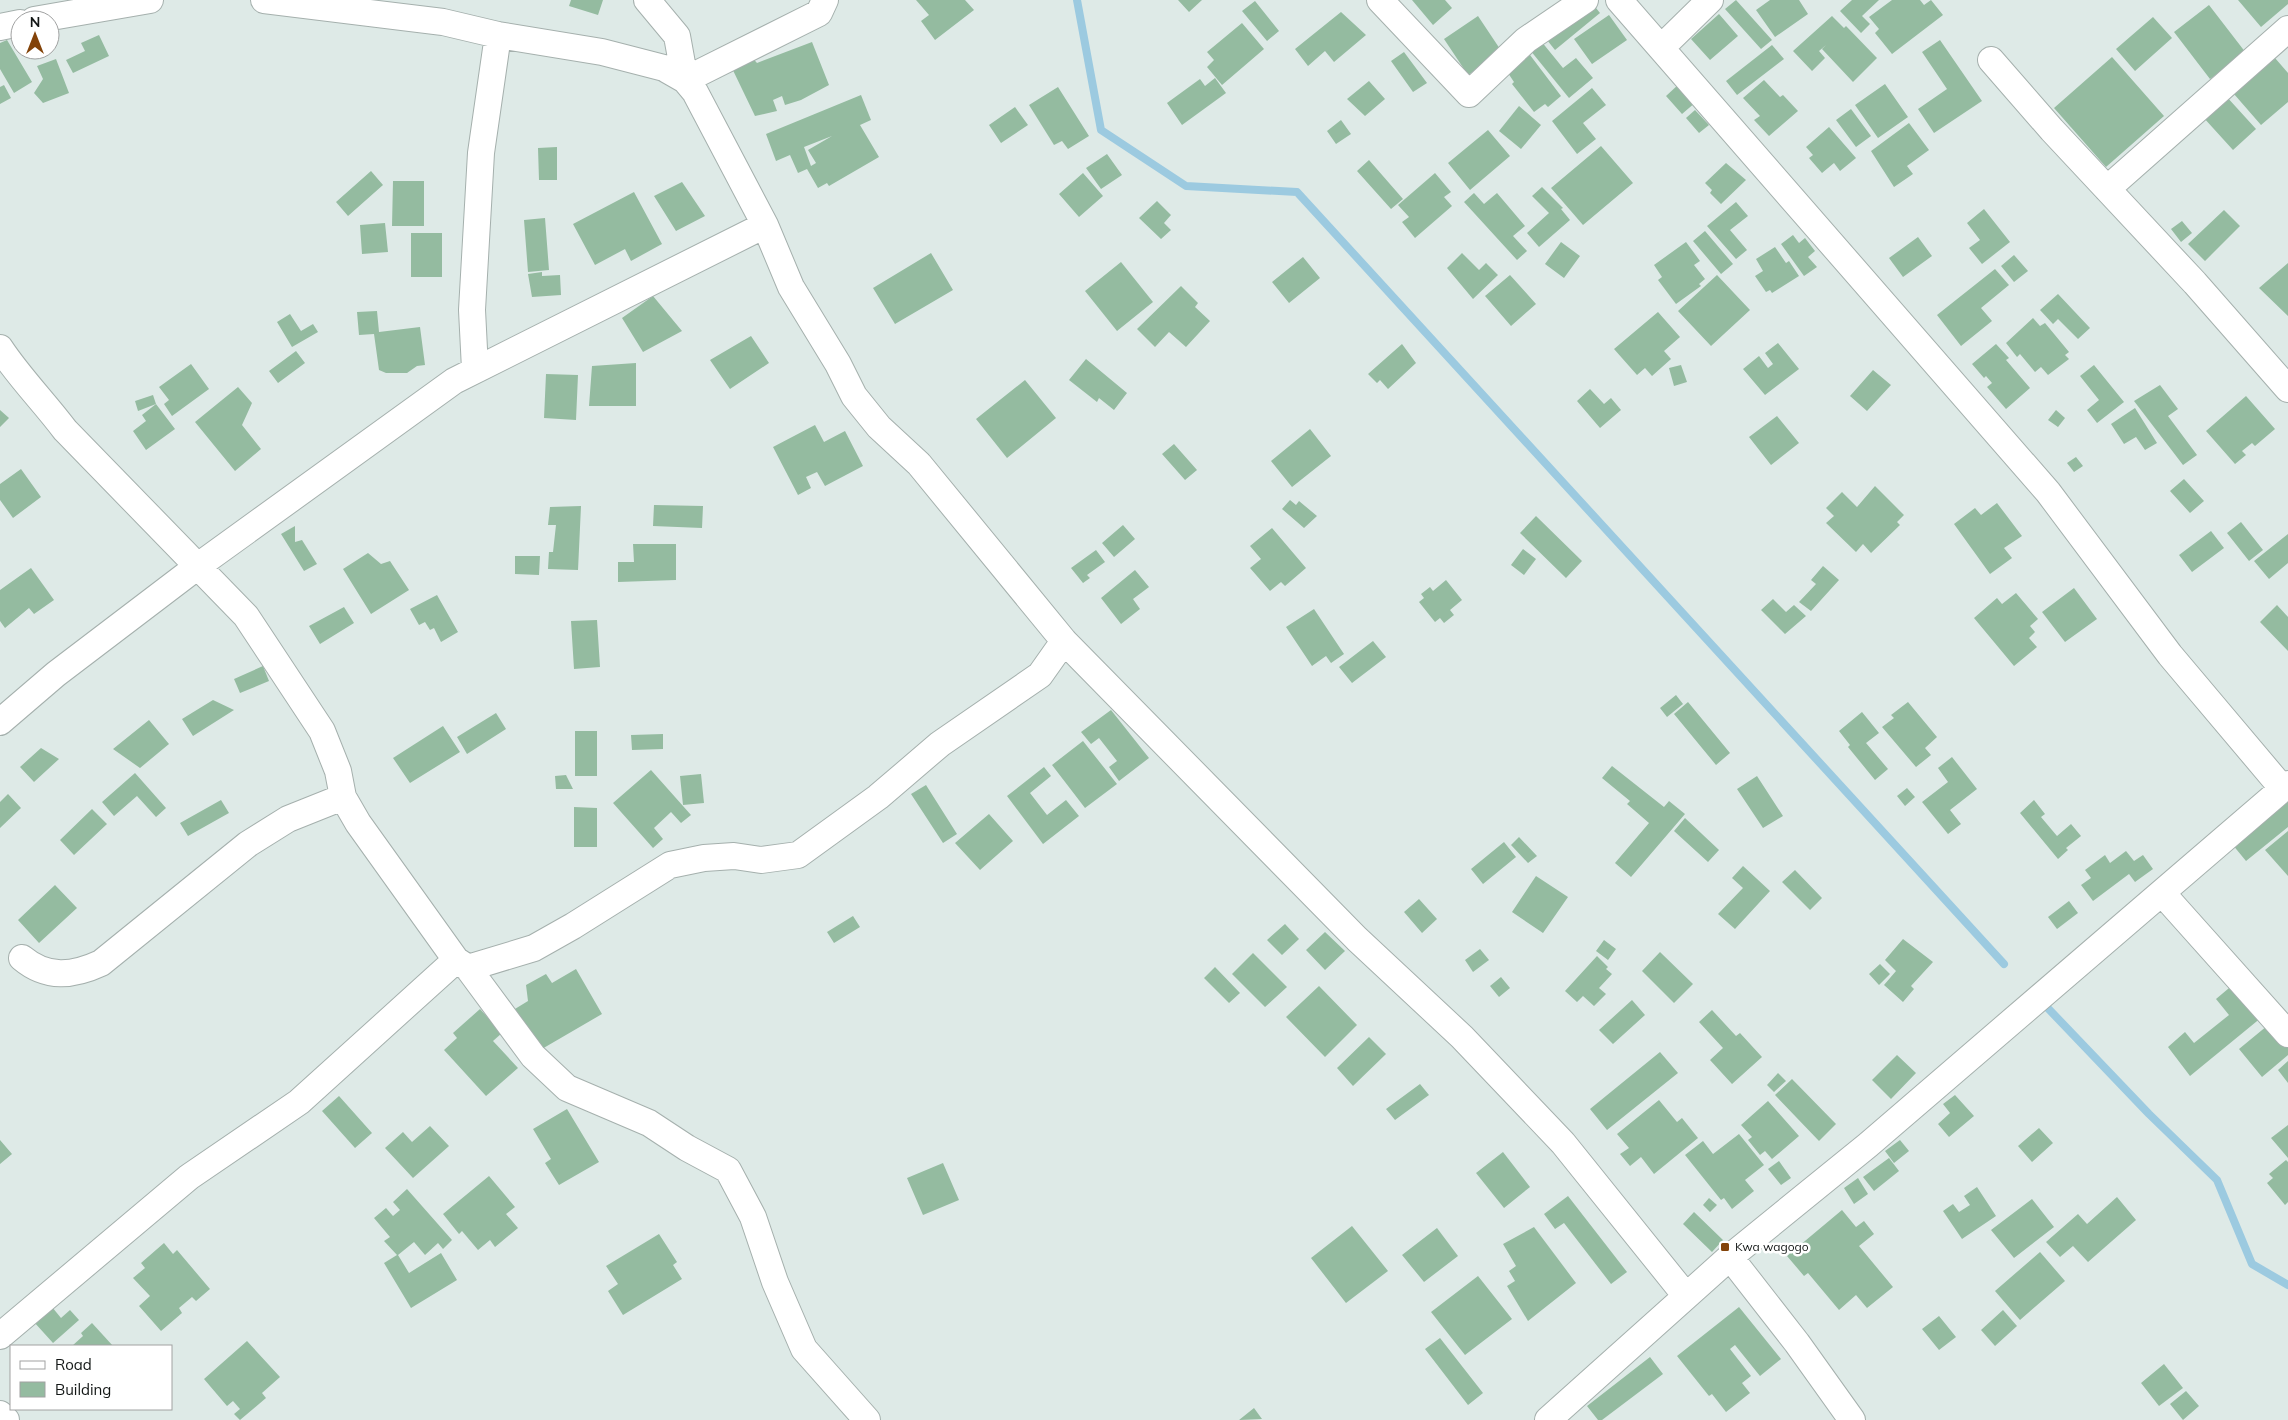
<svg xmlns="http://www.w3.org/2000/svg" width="2288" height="1420" viewBox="0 0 2288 1420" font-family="Mulish,sans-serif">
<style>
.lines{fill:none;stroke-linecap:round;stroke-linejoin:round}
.stream{stroke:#9ccae0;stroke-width:8}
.building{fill:#94bba0;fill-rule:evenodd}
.street-casing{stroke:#a5b0ad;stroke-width:28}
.street{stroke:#fff;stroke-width:26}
.poi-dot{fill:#834309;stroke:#fff;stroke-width:2}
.labels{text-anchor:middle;stroke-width:5;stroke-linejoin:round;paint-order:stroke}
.poi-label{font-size:12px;fill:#131716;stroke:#fff;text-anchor:start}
</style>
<rect width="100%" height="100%" fill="#deeae7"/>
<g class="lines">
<path class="stream" d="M1077,0L1101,130L1186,186L1297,192L2004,964
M2041,1001L2149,1114L2217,1180L2252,1264L2288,1285"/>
</g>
<path class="building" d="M571,0H603L598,15L569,6Z
M916,0H965L974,10L935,40L921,21L929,15Z
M1178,0H1202L1189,12Z
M1412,0H1445L1452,8L1433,25Z
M1736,0L1772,40L1761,49L1725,9Z
M1770,0H1799L1808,14L1775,37L1756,10Z
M1852,0H1879L1862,16L1870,24L1861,33L1840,11Z
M1892,0H1920L1924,5L1931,0L1943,15L1892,54L1875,33L1879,29L1869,17Z
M2238,0H2288V4L2261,27Z
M1255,1L1279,31L1267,41L1242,11Z
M1592,3L1600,13L1555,50L1547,40Z
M2209,5L2246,53L2210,79L2174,32Z
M1341,12L1366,35L1334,62L1325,51L1308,66L1295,49Z
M1719,14L1738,36L1710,60L1691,39Z
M1609,15L1627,40L1592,64L1574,39Z
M1478,16L1502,52L1468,75L1444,39Z
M1832,16L1844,28L1846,26L1877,58L1853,82L1822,49L1826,45L1819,51L1825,58L1812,71L1793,51Z
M2153,17L2172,38L2135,71L2116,49Z
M1242,23L1264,49L1222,85L1207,67L1214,60L1207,52Z
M99,35L109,56L73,73L66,60L85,51L81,43Z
M7,40L32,82L14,93L0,69V43Z
M1940,40L1982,101L1934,133L1918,109L1947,89L1922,52Z
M1541,41L1563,68L1576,58L1593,78L1569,98L1530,50Z
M812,42L829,85L801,100L785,105L782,96L773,100L777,111L755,116L729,62L747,52L757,63Z
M1772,45L1784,59L1737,95L1726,81Z
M1404,52L1427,83L1413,92L1391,61Z
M1530,55L1561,96L1548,107L1545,104L1534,112L1512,84L1514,82L1508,73Z
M2112,57L2164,116L2106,167L2054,108Z
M2275,58L2288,73V102L2261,125L2234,94Z
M56,59L69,93L43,103L34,93L43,79L37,66Z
M1215,78L1226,93L1182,125L1167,103L1200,79L1205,86Z
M1764,80L1780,97L1783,95L1798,111L1769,136L1754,120L1760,116L1743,98Z
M1369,81L1385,99L1365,116L1347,99Z
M1679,84L1696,102L1682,114L1666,96Z
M1885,84L1908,117L1878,138L1855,105Z
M4,85L11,98L0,104V87Z
M1058,87L1089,136L1068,149L1062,141L1054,145L1029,105Z
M1592,88L1606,105L1583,123L1596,139L1577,154L1552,121Z
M861,95L871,120L860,125L879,157L829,186L827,183L818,188L807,169L798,173L790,155L776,161L766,134ZM832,136L808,150L816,163L811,166L804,147Z
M2226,96L2256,129L2233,150L2203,117Z
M1519,106L1541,125L1521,149L1499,131Z
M1015,107L1028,125L1001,143L989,125Z
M1851,109L1871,136L1856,147L1836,120Z
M1695,110L1709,125L1699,133L1686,118Z
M1341,120L1351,134L1336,144L1327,131Z
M1909,123L1929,150L1907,166L1913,174L1894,187L1871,151Z
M1829,127L1856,158L1840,171L1834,163L1822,173L1809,158L1813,155L1806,147Z
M1488,130L1510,156L1470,190L1448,163Z
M1601,146L1633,183L1583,225L1551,188Z
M557,147V180H539L538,148Z
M1107,154L1122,175L1101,189L1086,168Z
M1369,160L1403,199L1391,209L1357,171Z
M1726,163L1746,180L1721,204L1710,193L1712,190L1705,183Z
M371,171L383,185L348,216L336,202Z
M1083,173L1103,196L1079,217L1059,194Z
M1435,173L1451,192L1444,197L1452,206L1415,238L1402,222L1409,217L1398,205Z
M393,181H424V226H392Z
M682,182L705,216L676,231L654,196Z
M1542,187L1563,208L1561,209L1570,220L1539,247L1527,233L1549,213L1532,196Z
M634,192L662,244L631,261L625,249L595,265L573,224Z
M1474,193L1484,204L1497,193L1525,226L1513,236L1527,251L1517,260L1464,202Z
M1157,201L1171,215L1164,223L1171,230L1161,239L1139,218Z
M1736,202L1748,216L1730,230L1747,250L1736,259L1707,226Z
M1984,209L2010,242L1982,264L1969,248L1980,240L1967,223Z
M2224,210L2240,226L2205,261L2188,244Z
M545,218L549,270L528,272L524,220Z
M2182,221L2192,233L2181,242L2171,229Z
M385,223L388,252L362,254L360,225Z
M1705,231L1733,264L1721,274L1693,241Z
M411,233H442V277H411Z
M1793,235L1799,243L1805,238L1815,251L1808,257L1817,267L1804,276L1781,244Z
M1918,237L1932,256L1903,277L1889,258Z
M1561,242L1580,256L1564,278L1545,264Z
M1686,242L1700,261L1694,265L1705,279L1699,284L1701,286L1676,304L1658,280L1662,277L1654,265Z
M1775,247L1786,263L1789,261L1799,276L1772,293L1770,290L1766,292L1755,276L1763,271L1756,259Z
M931,253L953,290L895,324L873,288Z
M1462,253L1479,270L1486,263L1498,275L1473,299L1447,268Z
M2014,255L2028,271L2014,282L2001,266Z
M1303,257L1320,278L1289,303L1272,282Z
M1121,262L1153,302L1117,331L1085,291Z
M2288,263V316L2259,288Z
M1995,269L2009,285L1981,308L1992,321L1961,346L1937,315Z
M542,272V276L560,275L561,295L532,297L528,274Z
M1510,275L1536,304L1511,326L1485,296Z
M1717,275L1750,310L1711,346L1678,311Z
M1181,286L1198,303L1195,307L1210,321L1186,347L1169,332L1155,347L1137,329Z
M2058,294L2090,328L2078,339L2058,319L2053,324L2040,310Z
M653,296L682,331L643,352L622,318Z
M377,311L379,332L420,327L425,365L417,366L407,373H386L379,370L374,334L359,335L357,312Z
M1658,312L1680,337L1664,351L1671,359L1652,376L1645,368L1637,375L1614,349Z
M290,314L301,331L313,324L318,332L292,347L277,322Z
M2033,318L2040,326L2045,323L2069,352L2065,355L2069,359L2048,375L2041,367L2035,372L2020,354L2017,357L2006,343Z
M751,336L769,363L730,389L710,360Z
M1778,343L1799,369L1765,395L1743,369L1759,356L1768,368L1773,364L1765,353Z
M1402,344L1416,363L1388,389L1380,380L1377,383L1368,374Z
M1996,344L2009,358L2006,360L2030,388L2006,409L1987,387L1992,383L1986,376L1984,378L1972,364Z
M296,351L305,363L278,383L269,371Z
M1086,359L1127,393L1114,410L1099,398L1097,402L1069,380Z
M636,363V406H589L592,366Z
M191,364L209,389L172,416L164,404L169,400L159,387Z
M1681,365L1687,382L1674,386L1669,368Z
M2094,365L2124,402L2097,423L2087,410L2099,400L2080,376Z
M1873,370L1891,385L1867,411L1850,396Z
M546,374L578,375L576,420L544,418Z
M1025,380L1056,418L1007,458L976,419Z
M2160,385L2178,409L2168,416L2197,455L2183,465L2134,401Z
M238,387L252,403L242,425L261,449L235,471L195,422Z
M1590,389L1604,404L1611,398L1621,410L1600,428L1577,401Z
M153,395L156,404L138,411L135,401Z
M2246,396L2275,429L2255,446L2252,443L2242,451L2246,455L2235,464L2206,431Z
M156,404L175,429L146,450L133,431L146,421L142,415Z
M2135,408L2157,443L2145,450L2136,437L2124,444L2111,424Z
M0,410L9,418L0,427Z
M2056,410L2065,418L2058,427L2048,420Z
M1777,416L1799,443L1771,465L1749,437Z
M815,425L824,442L845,431L863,466L825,486L817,472L806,477L811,488L798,495L773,447Z
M1310,429L1331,456L1292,487L1271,461Z
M1174,444L1197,470L1185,480L1162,454Z
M2076,457L2083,466L2074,472L2067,463Z
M21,469L41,497L13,518L0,500V484Z
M2184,479L2204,501L2190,513L2170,491Z
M1875,486L1904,515L1897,522L1900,525L1871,553L1863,544L1856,552L1826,523L1834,516L1826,508L1842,492L1857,507Z
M1290,500L1296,505L1299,501L1317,516L1304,528L1282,509Z
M1997,503L2022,536L2004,548L2012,558L1990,574L1954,524L1975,508L1981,515Z
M654,505L703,506L702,528L653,526Z
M581,506L578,570L548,569L549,552H553L556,525H548L550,507Z
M1536,516L1582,561L1566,578L1520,533Z
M2241,522L2263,550L2249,561L2227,533Z
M1123,525L1135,539L1114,557L1102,543Z
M295,526V542L302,540L317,564L304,571L281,534Z
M1272,528L1306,568L1285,586L1281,582L1270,591L1250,568L1261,559L1250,546Z
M2211,531L2224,548L2192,572L2179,555Z
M2288,534V563L2269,579L2254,561Z
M633,544H676V580L618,582V562H634Z
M1523,549L1536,559L1524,575L1511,565Z
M1096,550L1105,562L1087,575L1090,578L1083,583L1071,568Z
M368,553L381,564L390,561L409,590L371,614L343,569Z
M515,556H540L539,575L515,574Z
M1823,566L1839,580L1811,611L1799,602L1816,584L1811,580Z
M31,568L54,600L34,614L29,608L5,628L0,621V590Z
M1135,570L1149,587L1133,599L1140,609L1121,624L1101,598Z
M1446,580L1462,600L1450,610L1454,615L1444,623L1440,618L1435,622L1419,602L1424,598L1421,594L1430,587L1433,591Z
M2074,588L2097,619L2065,642L2042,612Z
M2016,593L2038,619L2030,626L2035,632L2029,638L2037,647L2014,666L1974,618L1997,598L2002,604Z
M437,595L458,632L441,642L434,628L430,630L425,622L419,625L410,609Z
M1773,599L1786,612L1794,605L1806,616L1785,634L1761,610Z
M2277,605L2288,617V651L2260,622Z
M344,607L354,623L320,644L309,626Z
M1314,609L1344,654L1331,663L1326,656L1312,666L1286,627Z
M597,620L600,667L574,669L571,621Z
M1373,641L1386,657L1352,683L1339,667Z
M263,666L269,681L240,693L234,679Z
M1676,695L1683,704L1667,717L1660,708Z
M213,700L234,710L193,736L182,719Z
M1688,702L1730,753L1716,765L1674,714Z
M1908,702L1937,737L1925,748L1931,755L1916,767L1882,727L1894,718L1891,715Z
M1111,710L1149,758L1119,781L1109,767L1117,761L1099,738L1091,744L1081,732Z
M1862,712L1879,733L1866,743L1888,769L1875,780L1848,747L1850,745L1839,731Z
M496,713L506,729L467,754L457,737Z
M149,720L169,744L140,768L113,749Z
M443,726L460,752L410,783L393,758Z
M575,731H597V776H575Z
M663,734V749L632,750L631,735Z
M1083,741L1117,784L1085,808L1052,765Z
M41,748L59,759L34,782L20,767Z
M1952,757L1977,789L1950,810L1961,824L1948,834L1922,802L1948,782L1938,768Z
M1612,766L1664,807L1669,801L1685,814L1631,877L1615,863L1649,823L1627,804L1630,801L1602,778Z
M1044,767L1051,776L1030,793L1047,815L1066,800L1079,816L1043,844L1007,796Z
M651,770L691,815L681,823L671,812L654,828L663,839L653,848L613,803Z
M135,773L166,808L156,817L137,796L114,816L102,802Z
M701,774L704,803L683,805L680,776Z
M566,775L573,789H556L555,776Z
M1757,776L1783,816L1763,828L1737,789Z
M926,785L957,834L943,843L911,794Z
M1907,788L1915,797L1905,806L1897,796Z
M8,794L21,808L0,828V802Z
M2288,799V827L2246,861L2232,844Z
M221,800L229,813L188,836L180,823Z
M2034,800L2045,814L2041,817L2057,836L2071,824L2081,836L2066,848L2068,850L2058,859L2020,813Z
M574,807L597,808V847H574Z
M92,809L107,824L74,855L60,840Z
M989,814L1013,841L980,870L955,843Z
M1685,818L1719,850L1708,862L1674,831Z
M2288,831V876L2265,850Z
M1519,837L1537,856L1528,863L1511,845Z
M1504,842L1516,857L1483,884L1471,869Z
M2126,851L2134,861L2143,855L2153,869L2135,882L2129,874L2093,901L2081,885L2091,878L2085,870L2105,855L2110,863Z
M1743,866L1770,891L1735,929L1718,914L1743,888L1732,878Z
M1795,870L1822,898L1810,910L1782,882Z
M1536,876L1568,897L1543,933L1512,912Z
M55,885L77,908L39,943L18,920Z
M1419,899L1437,919L1422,933L1404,912Z
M2069,901L2078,913L2057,929L2048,917Z
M853,916L860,927L834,943L827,932Z
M1285,924L1299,939L1282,955L1267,940Z
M1325,932L1345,951L1325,970L1306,950Z
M1903,939L1933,962L1911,986L1914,989L1903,1002L1884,985L1896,971L1885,960Z
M1604,940L1616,949L1608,960L1596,951Z
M1480,949L1489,960L1473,972L1465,960Z
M1660,952L1693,984L1674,1003L1642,971Z
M1253,953L1287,987L1265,1007L1232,974Z
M1597,956L1608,967L1606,969L1612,974L1599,988L1606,994L1594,1006L1583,996L1577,1002L1565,991Z
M1880,964L1890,974L1879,985L1869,974Z
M1215,967L1240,993L1229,1003L1204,978Z
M576,969L602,1014L535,1053L510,1012L528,1001L526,985L546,974L552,983Z
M1501,977L1510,988L1499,997L1490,986Z
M2235,983L2262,1017L2190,1076L2168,1047L2185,1032L2194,1043L2229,1015L2216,999Z
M1319,986L1357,1025L1325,1057L1286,1017Z
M1632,1000L1645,1015L1613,1044L1599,1030Z
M480,1009L502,1033L493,1041L518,1068L486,1096L444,1050L457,1038L453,1033Z
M1712,1010L1736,1036L1740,1033L1762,1057L1732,1084L1710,1060L1723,1048L1699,1022Z
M2273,1021L2288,1039V1055L2262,1077L2239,1049Z
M1369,1037L1386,1054L1353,1086L1337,1068Z
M1660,1052L1678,1073L1607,1130L1590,1109Z
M1897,1055L1916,1073L1891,1099L1872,1080Z
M2288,1061V1083L2278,1070Z
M1778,1073L1786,1081L1774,1092L1767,1085Z
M1792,1079L1836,1124L1819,1141L1775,1095Z
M1420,1084L1429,1095L1395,1120L1386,1109Z
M1955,1095L1974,1116L1949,1137L1938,1124L1950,1113L1943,1104Z
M339,1096L372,1133L355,1148L322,1111Z
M1659,1100L1677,1122L1682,1118L1698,1138L1654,1174L1641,1157L1630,1166L1620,1154L1629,1148L1617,1134Z
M1768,1101L1799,1136L1772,1159L1765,1151L1760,1155L1748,1140L1752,1137L1741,1125Z
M567,1109L599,1162L559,1185L545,1163L551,1159L533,1129Z
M2288,1125V1158L2271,1138Z
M430,1126L449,1146L413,1178L385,1148L403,1132L412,1142Z
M2039,1128L2053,1143L2032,1162L2018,1146Z
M1739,1134L1764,1165L1745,1180L1754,1191L1732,1209L1724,1198L1721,1200L1685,1155L1703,1141L1713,1154Z
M0,1140L12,1154L0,1164Z
M1900,1140L1909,1151L1894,1163L1885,1151Z
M1503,1152L1530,1187L1504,1208L1476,1173Z
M1889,1158L1899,1171L1874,1191L1863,1177Z
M2286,1160L2288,1162V1202L2285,1205L2267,1183L2273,1178L2269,1174Z
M1779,1161L1791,1178L1781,1185L1768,1169Z
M943,1163L959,1200L923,1215L907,1178Z
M489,1176L515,1207L506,1214L518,1228L495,1247L490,1240L478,1250L462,1231L459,1234L443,1214Z
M1858,1178L1868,1194L1854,1204L1844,1188Z
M1977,1187L1996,1216L1962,1239L1943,1211L1953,1204L1959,1212L1970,1205L1964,1196Z
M407,1189L452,1240L443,1249L438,1243L425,1255L414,1242L398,1255L409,1273L441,1253L457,1280L411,1308L384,1263L397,1255L384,1241L390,1237L374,1218L386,1208L393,1216L400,1210L393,1202Z
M1568,1196L1627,1272L1611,1284L1564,1223L1555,1229L1544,1214Z
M2117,1197L2136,1220L2088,1262L2073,1246L2060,1257L2046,1242L2078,1214L2087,1224Z
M1709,1198L1717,1205L1710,1212L1703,1205Z
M2032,1199L2054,1227L2014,1258L1991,1230Z
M1842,1210L1856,1227L1864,1221L1874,1234L1859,1246L1893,1287L1867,1308L1856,1295L1839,1310L1808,1273L1804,1276L1787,1256Z
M1694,1212L1723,1240L1712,1252L1683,1224Z
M1352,1226L1388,1271L1346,1303L1311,1258Z
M1534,1227L1576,1283L1528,1321L1507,1286L1515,1281L1509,1271L1516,1266L1503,1244Z
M1437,1228L1458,1256L1424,1282L1402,1255Z
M659,1234L677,1262L673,1265L682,1279L623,1315L608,1291L618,1284L606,1266Z
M164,1243L173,1254L177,1250L210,1289L196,1301L192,1297L179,1308L182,1313L161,1331L139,1306L150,1296L133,1278L145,1268L141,1263Z
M2040,1252L2065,1281L2020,1320L1995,1291Z
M1478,1276L1512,1319L1465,1355L1431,1312Z
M52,1307L61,1318L70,1310L79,1320L53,1343L34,1322Z
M1739,1307L1781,1359L1760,1376L1735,1345L1730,1349L1751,1376L1742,1383L1750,1393L1726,1412L1712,1394L1709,1396L1677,1356Z
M2003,1310L2017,1326L1995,1346L1981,1330Z
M1939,1316L1956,1337L1939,1350L1922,1329Z
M92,1323L113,1346H72L83,1336L81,1333Z
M1440,1338L1483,1393L1468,1405L1425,1349Z
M247,1341L280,1377L262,1393L266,1398L240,1420L234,1414L240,1409L233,1401L227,1406L204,1379Z
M1650,1357L1663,1374L1602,1420H1598L1587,1406Z
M2164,1364L2183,1388L2159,1406L2141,1383Z
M2186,1391L2199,1406L2183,1420L2170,1404Z
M1254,1408L1262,1419L1239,1420Z"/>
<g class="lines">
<defs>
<path id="street" d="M264,0L443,22L498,35L602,52L664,68L685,80L695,92L765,225L791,287L838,364L854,396L879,427L919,464L1064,641L1357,939L1462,1037L1563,1143L1686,1296
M647,0L677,36L685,80L819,13L825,0
M1380,0L1469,94L1526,40L1585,0
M1619,0L2048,492L2170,655L2283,789
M34,20L150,0
M0,27L20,23
M1662,47L1710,0
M1991,60L2052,130L2195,283L2288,389
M2107,189L2288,29
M0,348C19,377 44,402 65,430L246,616L322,731L338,771L343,797L358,823L456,960L468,968L533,1056L567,1088L649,1123L687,1148L728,1170L753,1217L775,1282L804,1349L867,1420
M475,369L472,310L481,153L498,35
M0,722L56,674L198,566L454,381L765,225
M2162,893L2288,1034
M22,958C47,979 73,976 101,963L248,844L288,819L343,797
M468,968L534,948L573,926L670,865L704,858L734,856L761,860L798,855L878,797L940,744L1040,675L1064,641
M1730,1257L1797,1343L1852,1420
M0,1336L189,1177L299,1102L456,960
M0,1414L6,1420
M1548,1420L1730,1257L1868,1145L2288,784"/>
</defs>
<use href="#street" class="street-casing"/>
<use href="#street" class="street"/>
</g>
<rect class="poi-dot" x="1720" y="1242" width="10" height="10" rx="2.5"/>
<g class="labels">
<g class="poi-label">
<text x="1735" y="1251">Kwa wagogo</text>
</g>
</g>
<rect x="10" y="1345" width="162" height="65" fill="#ffffff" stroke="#a1a2a2"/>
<rect x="20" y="1361" width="25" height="8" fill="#ffffff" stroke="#a1a2a2"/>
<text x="55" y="1370" font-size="15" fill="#131716">Road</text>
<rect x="20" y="1382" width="25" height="15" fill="#94bba0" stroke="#a1a2a2"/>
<text x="55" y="1395" font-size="15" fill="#131716">Building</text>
<g transform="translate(35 35)"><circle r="24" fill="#ffffff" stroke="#a1a2a2"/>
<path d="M0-4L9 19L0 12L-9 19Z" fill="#834309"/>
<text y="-8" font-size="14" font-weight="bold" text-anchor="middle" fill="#131716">N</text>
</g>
</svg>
